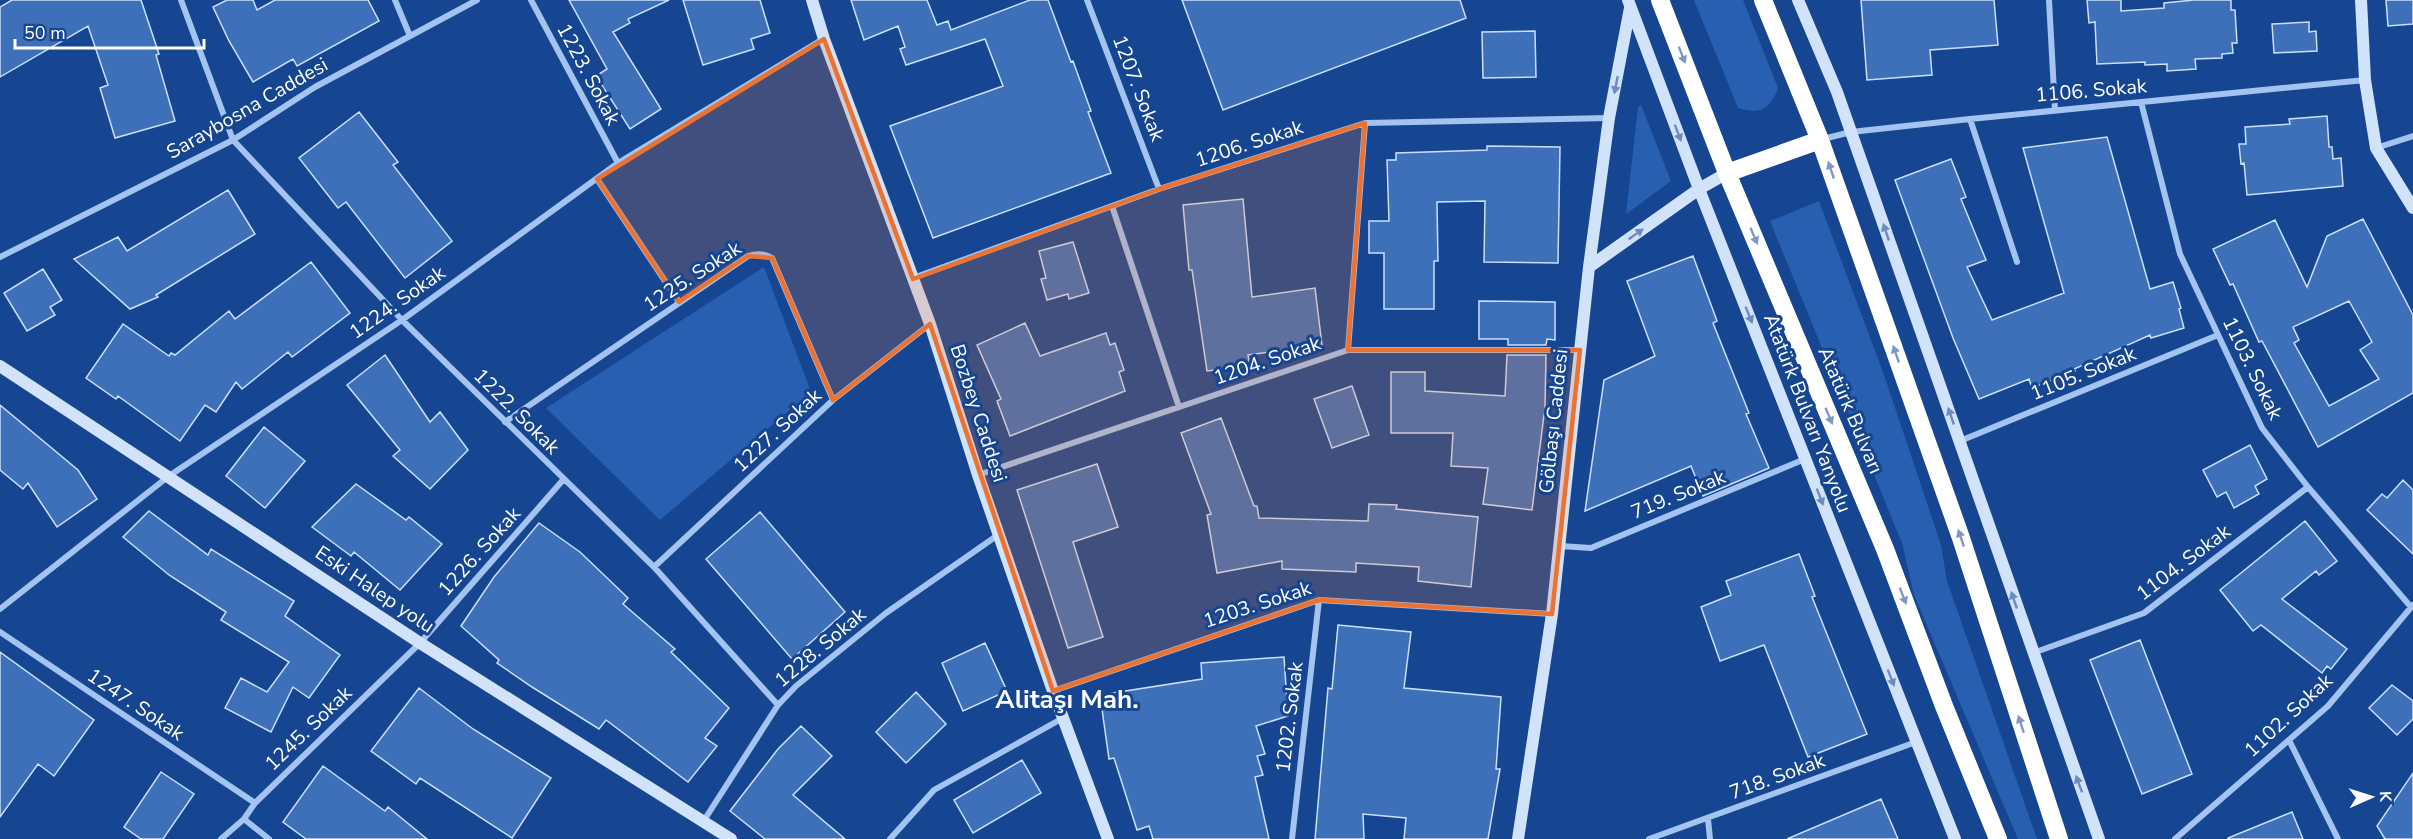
<svg xmlns="http://www.w3.org/2000/svg" width="2413" height="839" viewBox="0 0 2413 839" font-family="'Nunito Sans',sans-serif">
<style>
.green{fill:#285fb0}
.building{fill:#3e70b9;stroke:#cadefc;stroke-width:1.5;fill-rule:evenodd}
.lines{fill:none;stroke-linecap:round;stroke-linejoin:round}
.street{stroke:#a3c3f0;stroke-width:6}
.secondary{stroke:#d1e2fb;stroke-width:12}
.highway{stroke:#fff;stroke-width:18}
.oneway{fill:#7f99c2}
.oneway2{fill:#6a8cc1}
.marked{fill:#eb7230;fill-opacity:0.2;stroke:#eb7230;stroke-width:4.5;stroke-linejoin:round}
.labels{text-anchor:middle;stroke-width:6;stroke-linejoin:round;paint-order:stroke}
.street-label{font-size:20px;fill:#fff;stroke:#164691}
.district-label{font-size:26px;font-weight:bold;fill:#fff;stroke:#164691}
</style>
<rect width="100%" height="100%" fill="#164691"/>
<path class="green" d="M1694,0H1743L1778,88C1771,109 1759,115 1738,108Z
M1641,105L1671,181L1626,214L1638,107Z
M1819,201L1884,375L1941,545L1947,581L2037,839H2018L1914,595L1902,543L1770,221Z
M764,267L811,392L660,520L546,408Z"/>
<path class="building" d="M12,0H141L159,54L156,55L175,121L115,138L100,88L108,85L88,26L0,77V7Z
M227,0H253L257,10L275,0H368L379,21L297,66L293,59L253,82L229,41L213,7Z
M569,0H669L628,19L630,23L613,32L661,109L630,129L596,76L607,69Z
M683,0H760L770,33L751,39L754,49L703,65Z
M851,0H927L937,25L948,21L951,30L1030,0H1048L1071,62L1073,61L1091,111L1088,112L1111,173L933,238L890,126L1003,86L985,39L906,65L900,49L905,47L898,26L864,40Z
M1182,0H1460L1466,18L1223,110Z
M1861,0H1994L1998,45L1930,50L1932,75L1867,80Z
M2087,0H2121V11L2164,8V3L2194,0H2231V10H2235L2237,43H2232L2233,53L2222,54V58L2195,59L2196,69L2167,71V64L2145,65V62L2097,64L2095,22L2089,23Z
M2386,0H2413V24L2388,26Z
M2309,22V32L2316,31L2317,51L2274,53L2272,24Z
M1535,31L1536,77L1483,78L1482,32Z
M359,112L398,162L393,165L452,241L405,278L346,202L338,208L299,158Z
M2327,116L2329,147H2332L2333,159L2341,158L2343,186L2247,195L2244,163L2241,164L2239,144H2246L2245,127L2290,124L2289,119Z
M2107,137L2150,289L2173,282L2181,308L2179,309L2184,328L2151,338L2150,335L2074,369L2075,371L2032,388L2029,379L1979,399L1953,338L1895,180L1951,159L1966,197L1961,199L1986,260L1967,267L1992,320L2064,293L2023,148Z
M1487,146L1560,147L1558,263L1484,262L1485,201L1437,202L1438,261H1434V309H1384V253H1369V221H1389L1387,160H1396V153L1487,150Z
M228,190L255,234L156,295L158,297L130,309L74,259L118,237L127,251Z
M1243,199L1252,297L1315,288L1322,345L1248,355L1250,366L1207,371L1192,270H1189L1183,205Z
M2363,219L2413,315V393L2318,447L2262,341L2259,342L2233,284L2230,285L2213,249L2275,220L2307,287L2327,236ZM2349,301L2372,342L2360,350L2379,379L2329,406L2294,343L2299,340L2293,327Z
M1073,242L1089,293L1069,299L1068,294L1047,300L1041,279L1046,278L1039,251Z
M1693,256L1717,321L1713,323L1749,413L1746,414L1769,468L1703,496L1691,466L1585,511L1604,380L1655,356L1627,281Z
M311,262L350,313L292,357L288,352L242,389L236,382L216,412L205,405L180,441L118,396L116,399L86,378L123,324L169,356L171,353L175,355L229,311L235,319Z
M43,269L62,300L50,307L55,315L27,331L4,293Z
M1479,301L1555,302V340L1547,339L1546,345H1508V339H1479Z
M1025,323L1040,356L1106,333L1110,345L1115,343L1124,370L1119,372L1125,391L1010,436L997,401L1001,399L977,345Z
M385,355L430,422L440,412L468,450L430,489L393,456L400,450L347,385Z
M1507,355H1546L1545,407L1532,510L1483,504L1488,468L1451,466L1453,433H1391V372H1425V391L1505,396Z
M1352,386L1369,435L1332,448L1314,399Z
M0,405L78,470L97,499L57,527L28,483L23,489L0,470Z
M1221,418L1254,506H1257L1259,518L1368,521L1369,504L1397,505L1396,509L1478,517L1471,587L1418,581L1419,567L1356,563V572L1282,569V561L1217,573L1207,515L1211,514L1181,433Z
M264,427L305,461L265,508L226,476Z
M2250,445L2267,479L2255,486L2259,494L2234,508L2226,492L2217,497L2203,470Z
M1097,464L1118,527L1073,542L1103,637L1068,648L1017,490Z
M2403,480L2413,490V554L2367,510L2382,494L2387,498Z
M356,484L406,520L409,517L442,544L400,590L354,552L351,556L312,527Z
M149,511L208,555L211,549L294,601L285,616L340,655L309,698L293,687L271,732L225,708L241,678L267,692L289,662L221,620L226,612L169,575L123,537Z
M760,512L845,612L792,659L706,559Z
M2305,521L2337,561L2319,575L2316,571L2282,599L2347,649L2331,669L2327,666L2322,673L2261,625L2253,631L2220,590Z
M539,523L580,552L628,598L623,604L675,649L671,652L729,708L705,738L717,746L688,782L606,720L599,729L532,687L497,663L499,660L461,626L494,577Z
M1799,554L1815,596L1812,597L1867,734L1808,757L1764,645L1720,661L1701,607L1731,595L1726,581Z
M1338,625L1411,632L1404,688L1501,697L1496,769H1500L1488,839H1404L1406,818L1363,814L1364,839H1315L1328,688L1332,689Z
M2140,640L2192,774L2142,794L2090,660Z
M985,643L1007,691L963,711L942,663Z
M0,652L94,720L54,776L38,764L0,817Z
M1284,657L1288,716L1256,726L1265,754L1257,756L1263,775L1255,777L1269,839H1153L1149,826L1137,830L1114,758L1109,759L1100,695L1202,679L1201,663Z
M2392,685L2413,701V719L2397,735L2369,708Z
M419,688L473,729L551,778L512,838L420,778L416,784L371,751Z
M916,692L946,724L906,763L876,732Z
M801,726L832,756L793,795L845,839H765L730,811L778,749Z
M1022,760L1041,793L973,833L954,800Z
M323,766L385,811L388,807L427,839H306L283,822Z
M161,772L194,794L163,839H141L124,827Z
M2413,773V839H2385L2377,826Z
M1881,799L1898,839H1787Z
M2292,812L2303,839H2228V838Z"/>
<g class="lines">
<path class="street" d="M181,0L233,140L402,320L654,567L778,705
M395,0L410,36
M531,0L618,163
M1087,0L1159,189
M2049,0L2055,110
M2141,102L2180,254L2262,428L2308,487L2411,607
M1970,119L2017,262
M1823,139L1851,132L1970,119L2365,80
M2376,148L2413,136
M597,179L679,302
M1112,206L1179,407
M0,257L233,140L315,87L477,0
M913,278L1159,189L1365,123L1609,118
M1348,350L1365,123
M505,422L748,256C757,253 764,253 772,258L833,400
M1960,441L2218,335
M978,475L1348,350H1580
M1560,546L1591,548L1805,459
M654,567L833,400L930,324
M0,609L169,476L402,320L618,163L823,39
M0,632L255,803
M2033,653L2144,613L2308,487
M1053,691L1319,600L1552,614
M2289,740L2338,839
M244,819L269,839
M1708,819L1710,839
M703,822L778,705L796,686L886,613L998,535
M221,839L244,819L255,803L420,643L563,480
M890,839L934,790L1063,718
M1292,839L1319,600
M1649,839L1916,742
M2175,839L2328,706L2413,605"/>
<path class="secondary" d="M812,0L824,39L930,324L978,475L1053,691L1108,839
M1628,0L1699,189L1955,839
M1798,0L1837,92L2099,839
M2361,0L2365,80L2376,148L2413,208
M1589,267L1699,189L1727,173
M0,366L420,643L731,839
M1518,839L1552,614L1589,267L1609,118L1630,8"/>
<path class="highway" d="M1660,0L1727,173L1885,549L1944,706L1998,839
M1763,0L1820,140L1961,538L2059,839
M1727,173L1820,140"/>
</g>
<defs><path id="oneway-solid" d="M-6-.8H1V-3.2L6.5 0L1 3.2V.8H-6Z" transform="scale(1.5)"/></defs>
<g class="oneway">
<use href="#oneway-solid" transform="translate(1682 55) rotate(69)"/>
<use href="#oneway-solid" transform="translate(1831 170) rotate(-109)"/>
<use href="#oneway-solid" transform="translate(1754 236) rotate(67)"/>
<use href="#oneway-solid" transform="translate(1896 354) rotate(-109)"/>
<use href="#oneway-solid" transform="translate(1829 416) rotate(67)"/>
<use href="#oneway-solid" transform="translate(1961 538) rotate(-109)"/>
<use href="#oneway-solid" transform="translate(1903 596) rotate(69)"/>
<use href="#oneway-solid" transform="translate(2021 724) rotate(-108)"/>
</g>
<g class="oneway2">
<use href="#oneway-solid" transform="translate(1616 85) rotate(101)"/>
<use href="#oneway-solid" transform="translate(1678 133) rotate(69)"/>
<use href="#oneway-solid" transform="translate(1886 232) rotate(-109)"/>
<use href="#oneway-solid" transform="translate(1636 234) rotate(-35)"/>
<use href="#oneway-solid" transform="translate(1749 315) rotate(68)"/>
<use href="#oneway-solid" transform="translate(1951 416) rotate(-109)"/>
<use href="#oneway-solid" transform="translate(1820 497) rotate(69)"/>
<use href="#oneway-solid" transform="translate(2014 600) rotate(-109)"/>
<use href="#oneway-solid" transform="translate(1891 678) rotate(69)"/>
<use href="#oneway-solid" transform="translate(2079 784) rotate(-110)"/>
</g>
<path class="marked" d="M824,39L913,279L1159,189L1365,123L1348,350H1580L1552,614L1319,600L1053,691L930,324L833,400L772,258L748,256L679,302L597,179Z"/>
<g class="labels">
<g class="street-label">
<text transform="translate(589 74) rotate(62)" y="7">1223. Sokak</text>
<text transform="translate(1139 88) rotate(69)" y="7">1207. Sokak</text>
<text transform="translate(2091 90) rotate(-5)" y="7">1106. Sokak</text>
<text transform="translate(247 108) rotate(-30)" y="7">Saraybosna Caddesi</text>
<text transform="translate(1249 143) rotate(-18)" y="7">1206. Sokak</text>
<text transform="translate(692 276) rotate(-33)" y="7">1225. Sokak</text>
<text transform="translate(397 302) rotate(-35)" y="7">1224. Sokak</text>
<text transform="translate(1267 360) rotate(-19)" y="7">1204. Sokak</text>
<text transform="translate(2253 368) rotate(64)" y="7">1103. Sokak</text>
<text transform="translate(2083 373) rotate(-22)" y="7">1105. Sokak</text>
<text transform="translate(1851 410) rotate(67)" y="7">Atatürk Bulvarı</text>
<text transform="translate(517 411) rotate(45)" y="7">1222. Sokak</text>
<text transform="translate(979 413) rotate(72)" y="7">Bozbey Caddesi</text>
<text transform="translate(1808 413) rotate(69)" y="7">Atatürk Bulvarı Yanyolu</text>
<text transform="translate(1553 421) rotate(-84)" y="7">Gölbaşı Caddesi</text>
<text transform="translate(777 430) rotate(-43)" y="7">1227. Sokak</text>
<text transform="translate(1678 494) rotate(-22)" y="7">719. Sokak</text>
<text transform="translate(479 551) rotate(-48)" y="7">1226. Sokak</text>
<text transform="translate(2183 562) rotate(-37)" y="7">1104. Sokak</text>
<text transform="translate(375 589) rotate(34)" y="7">Eski Halep yolu</text>
<text transform="translate(1257 604) rotate(-18)" y="7">1203. Sokak</text>
<text transform="translate(820 647) rotate(-40)" y="7">1228. Sokak</text>
<text transform="translate(136 704) rotate(34)" y="7">1247. Sokak</text>
<text transform="translate(2288 715) rotate(-43)" y="7">1102. Sokak</text>
<text transform="translate(1289 717) rotate(-83)" y="7">1202. Sokak</text>
<text transform="translate(308 728) rotate(-44)" y="7">1245. Sokak</text>
<text transform="translate(1777 776) rotate(-20)" y="7">718. Sokak</text>
</g>
<g class="district-label">
<text x="1067" y="708">Alitaşı Mah.</text>
</g>
</g>
<g transform="translate(2371 797) rotate(87)" stroke="#164691" stroke-width="4.5" paint-order="stroke">
<path d="M0-4.5L10 22L0 15L-10 22Z" fill="#ffffff"/>
<text y="-9" font-size="16" font-weight="bold" text-anchor="middle" fill="#ffffff">K</text>
</g>
<path d="M15 39v9h189v-9" fill="none" stroke="#ffffff" stroke-width="3"/>
<text x="24" y="39" font-size="18" fill="#ffffff" stroke="#164691" stroke-width="4.5" paint-order="stroke">50 m</text>
</svg>
